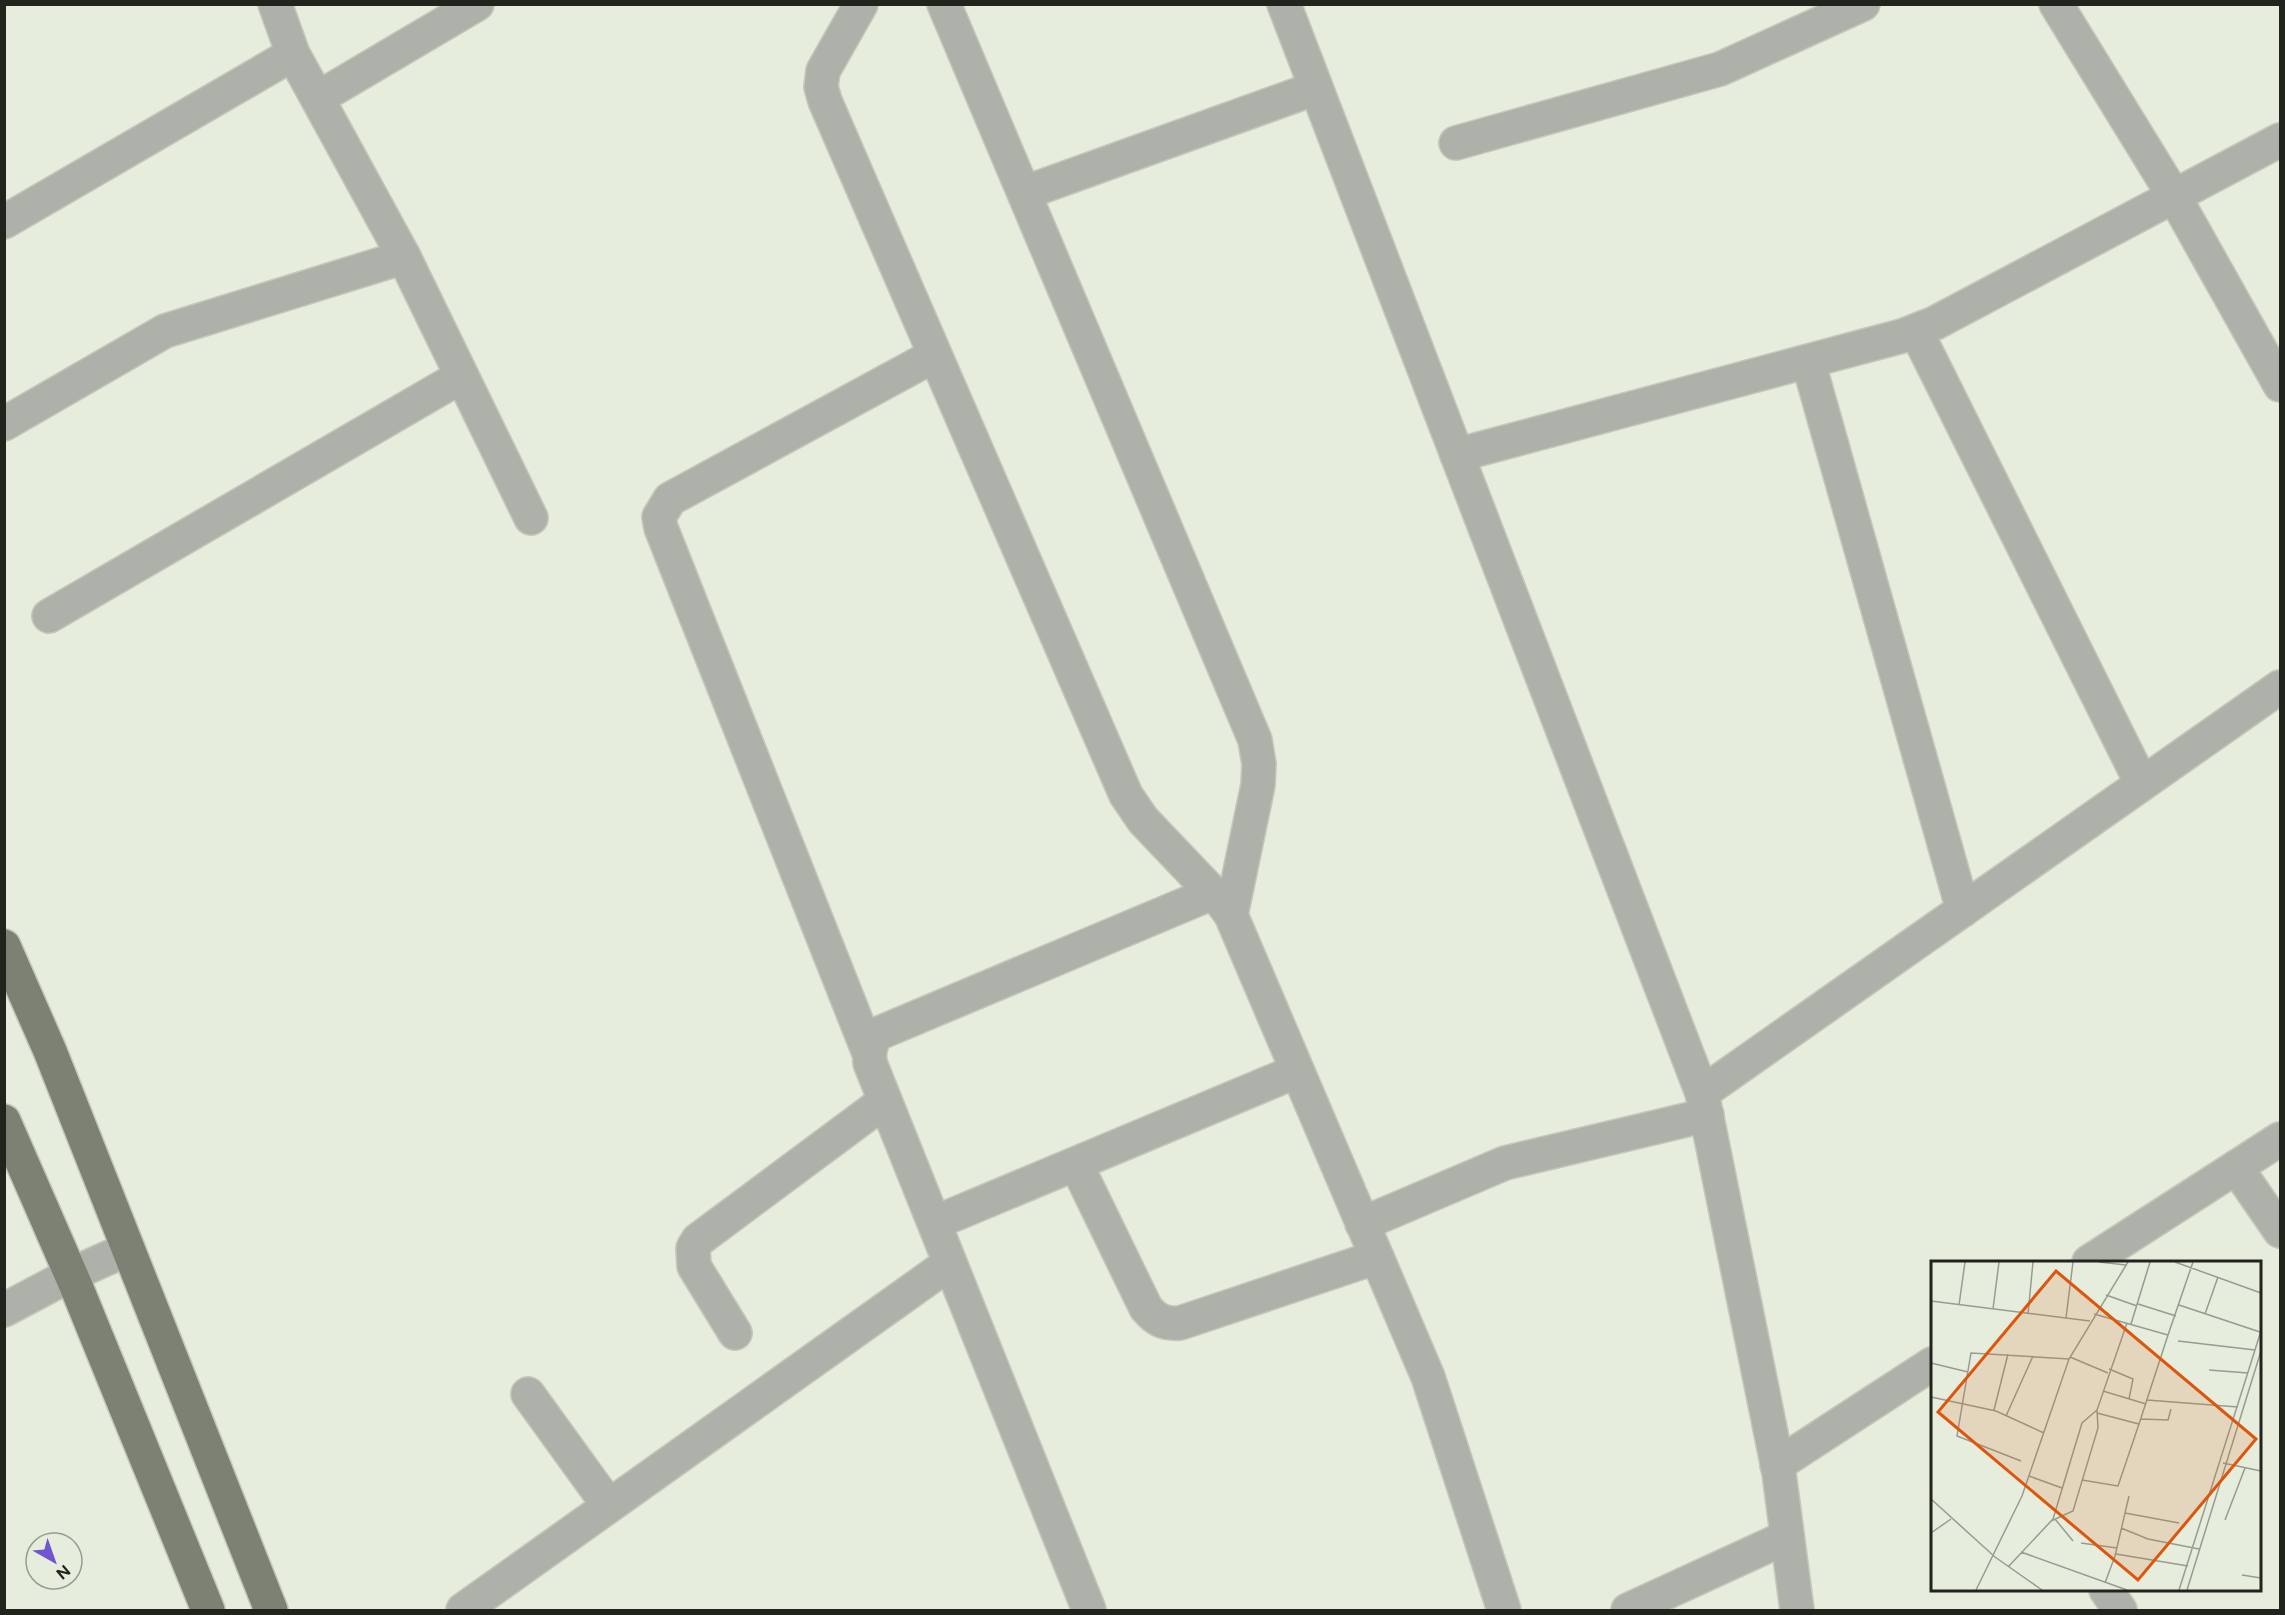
<svg xmlns="http://www.w3.org/2000/svg" width="2285" height="1615" viewBox="0 0 2285 1615" font-family="Figtree,sans-serif">
<style>
.lines{fill:none;stroke-linecap:round;stroke-linejoin:round}
.minor-casing{stroke:#c3c9ba;stroke-width:36}
.tertiary-casing{stroke:#c3c9ba;stroke-width:36}
.primary-casing{stroke:#c3c9ba;stroke-width:36}
.minor{stroke:#aeb1aa;stroke-width:33}
.tertiary{stroke:#aeb1aa;stroke-width:33}
.primary{stroke:#7c8174;stroke-width:33}
.inset-road{fill:none;stroke:#979c90;stroke-width:1.5}
.view{fill:#de560d;fill-opacity:0.15;stroke:#de560d;stroke-width:3}
.inset-edge{fill:none;stroke:#21231d;stroke-width:3}
</style>
<rect width="100%" height="100%" fill="#e6eddc"/>
<g class="lines">
<defs>
<path id="minor" d="M275,4L293,54L404,257L531,518
M861,4L823,71L821,87L825,101L1126,795L1143,820L1223,904L1231,915L1428,1377L1504,1610
M944,4L1255,740L1259,764L1258,785L1231,915
M2056,4L2174,196L2280,385
M318,98L477,4
M1456,143L1720,69L1863,4
M1024,193L1316,88
M4,222L293,54
M1916,331L2142,784
M1808,361L1963,910
M4,424L165,331L404,257
M1457,455L1902,336L1935,323L2280,140
M49,616L462,376
M869,1053L661,528L659,517L670,499L935,355
M1702,1093L2280,687
M1076,1164L1146,1308C1156,1320 1164,1324 1180,1323L1377,1257
M2236,1167L2280,1231
M934,1223L1297,1071
M1362,1224L1505,1163L1707,1115
M2089,1262L2280,1139
M4,1310L70,1275L128,1249
M735,1333L694,1266L693,1248L698,1240L885,1101
M528,1394L609,1506
M1777,1465L1932,1364
M2106,1590L2120,1610
M463,1610L950,1263
M1089,1610L870,1063C869,1051 870,1044 877,1034L1212,893
M1628,1610L1787,1537"/>
<path id="tertiary" d="M1284,4L1702,1093L1779,1473L1797,1610"/>
<path id="primary" d="M4,946L50,1051L271,1610
M4,1121L76,1286L208,1610"/>
</defs>
<use href="#minor" class="minor-casing"/>
<use href="#tertiary" class="tertiary-casing"/>
<use href="#primary" class="primary-casing"/>
<use href="#minor" class="minor"/>
<use href="#tertiary" class="tertiary"/>
<use href="#primary" class="primary"/>
</g>
<g transform="translate(1931 1261)">
<rect width="330" height="330" fill="#e6eddc"/>
<path class="inset-road" d="M168,1L195,4M244,1L330,32M175,34L206,45M0,40L159,60M207,43L245,55M28,44L34,1M248,44L329,71M62,48L68,1M97,53L102,1M163,53L237,74L208,163L166,152M274,53L287,16M135,57L142,1M200,63L219,1M237,74L262,1M247,80L324,89M139,96L177,112M0,102L37,111M178,108L202,118L198,138M278,109L317,112M172,130L215,143M0,136L65,150L113,172M216,139L307,146M63,149L77,93M75,155L102,95M210,158L237,159L240,148M90,200L26,175L40,92L138,98M292,202L330,210M98,215L131,227M151,219L187,225L208,163M0,238L64,296L111,329M194,252L248,262M124,258L142,280M294,259L314,207M120,260L142,250L167,167L166,149L196,62M190,267L217,278L268,288M0,272L20,258M150,282L186,287M90,291L196,329M185,293L257,305M77,306L122,258L151,162L166,149M311,314L330,317M174,322L184,295L198,235M45,329L91,235L138,98L197,1M248,329L330,70M256,329L330,90"/>
<path class="view" d="M125,10L325,178L207,319L7,151Z"/>
<rect width="330" height="330" class="inset-edge"/>
</g>
<rect width="2285" height="1615" fill="none" stroke="#21231d" stroke-width="12"/>
<g transform="translate(54 1561) rotate(140)"><circle r="28" fill="#e6eddc" stroke="#979c90" stroke-width="1.5"/>
<path d="M0-4.5L10 22L0 15L-10 22Z" fill="#7155cf"/>
<text y="-9" font-size="16" font-weight="bold" text-anchor="middle" fill="#21231d">N</text>
</g>
</svg>
